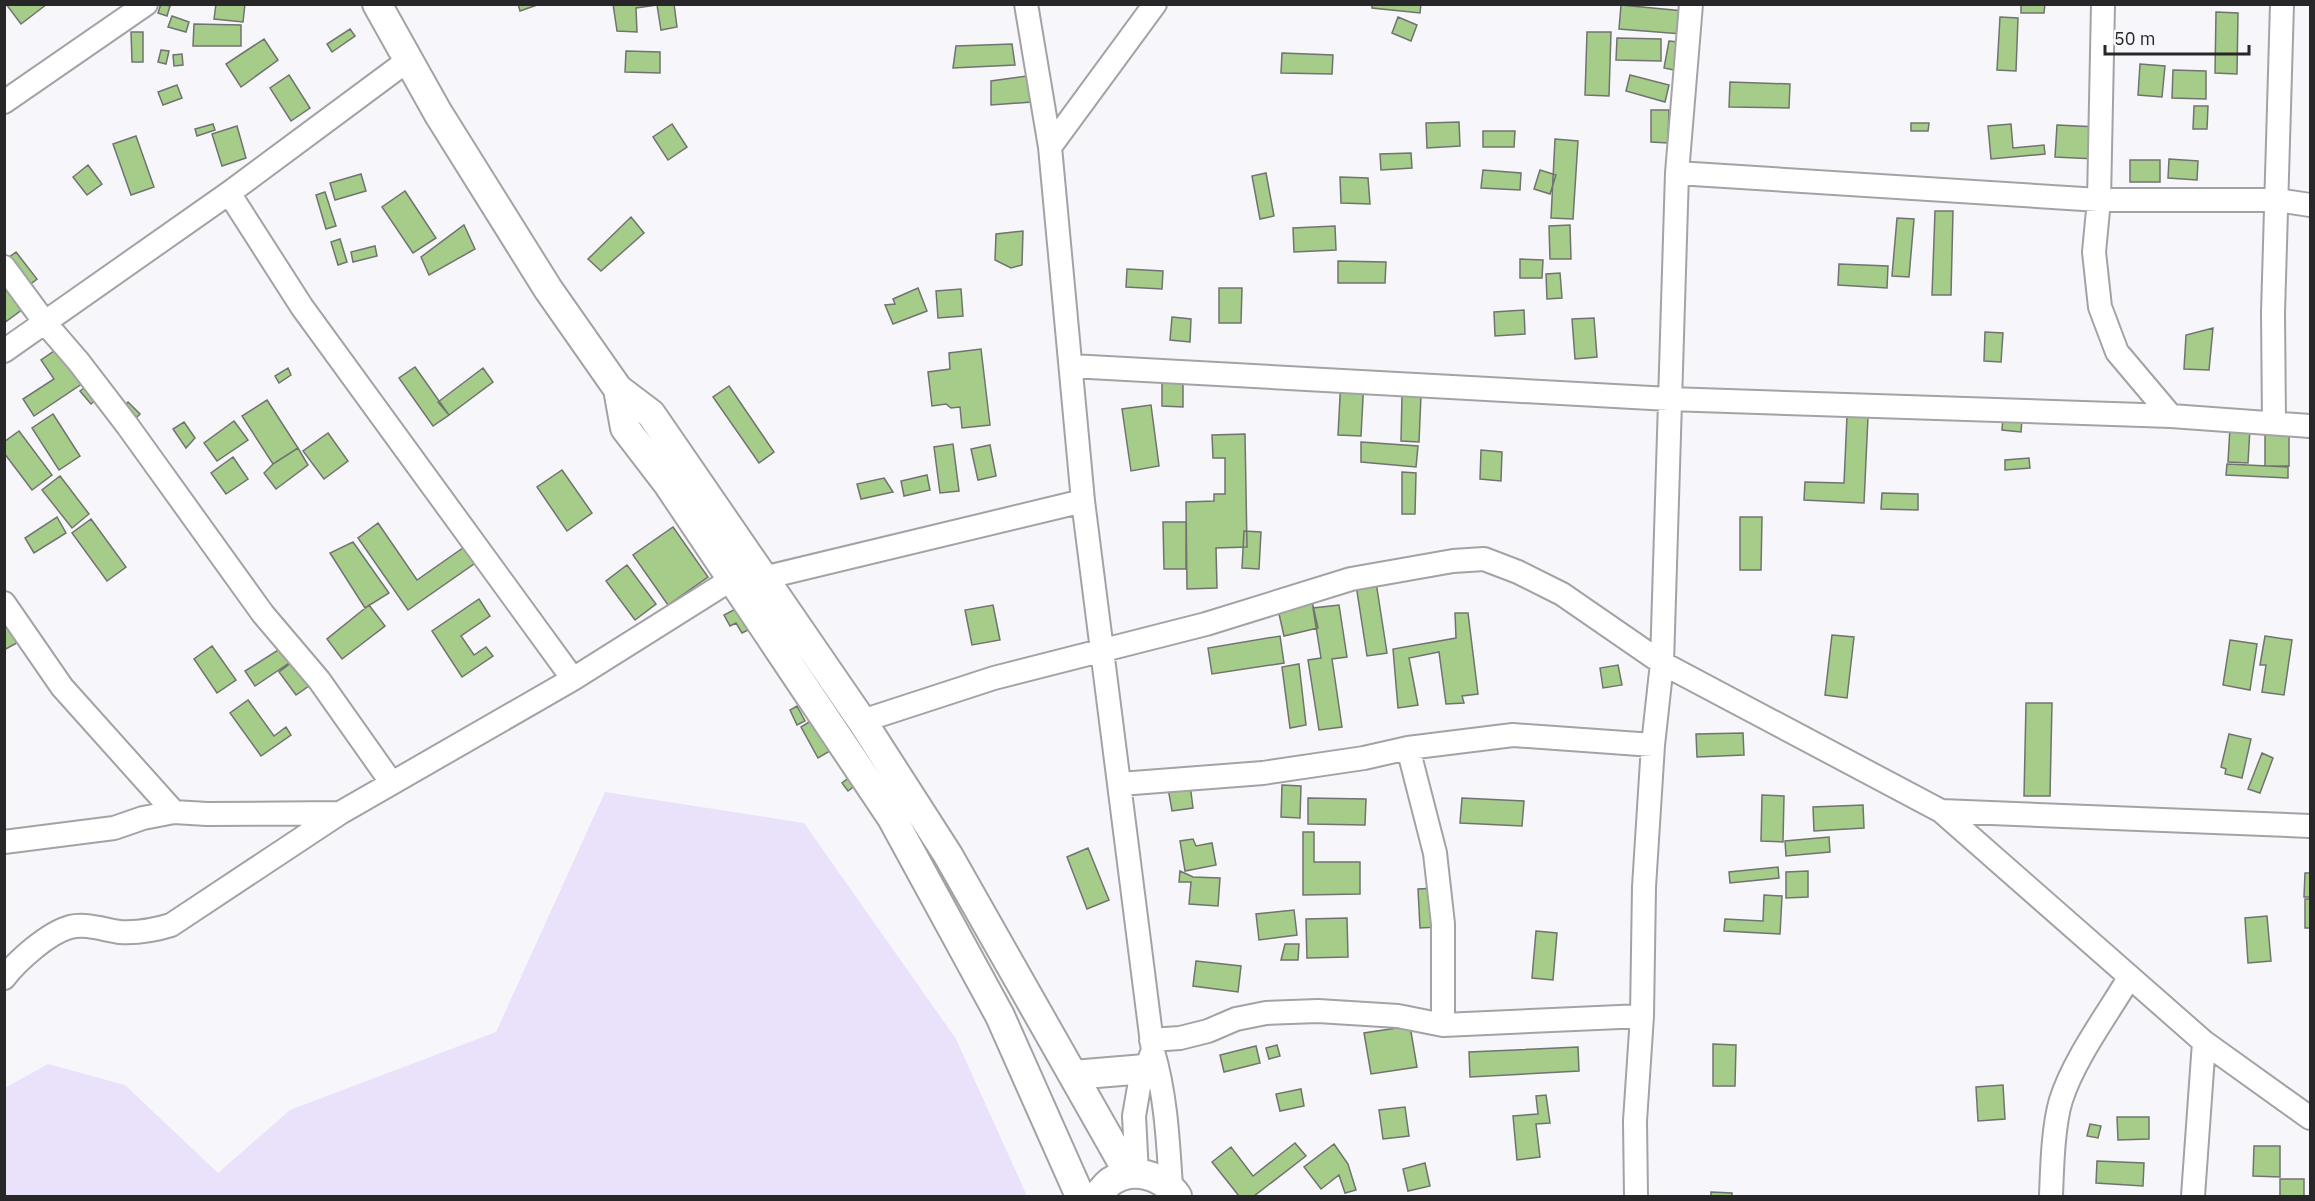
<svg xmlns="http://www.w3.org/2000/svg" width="2315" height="1201" viewBox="0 0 2315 1201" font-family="'IBM Plex Sans',sans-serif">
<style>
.green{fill:#eae2fb}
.building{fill:#a5cc89;stroke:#717370;stroke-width:1.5}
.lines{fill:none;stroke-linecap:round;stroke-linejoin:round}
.minor-casing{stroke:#a3a2a5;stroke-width:26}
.major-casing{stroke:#a3a2a5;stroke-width:32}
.minor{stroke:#fff;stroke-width:22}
.major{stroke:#fff;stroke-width:28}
</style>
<rect width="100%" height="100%" fill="#f7f6fa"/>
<path class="green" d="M605,792L804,823L956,1039L1027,1196H5V1088L48,1064L125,1085L218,1173L290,1110L496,1032Z"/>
<path class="building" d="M6,4H47L21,24Z
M161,4L170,6L167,16L158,13Z
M216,4H245L243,22L214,19Z
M518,4H540L520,11Z
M613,4H674L677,27L661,30L657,5L636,8L637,32L617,31Z
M1372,4H1421L1420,13L1372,8Z
M2021,4H2045L2044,13H2021Z
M1621,5L1684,11L1682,34L1619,29Z
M2216,12L2238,13L2237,74L2215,73Z
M172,16L189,22L186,32L168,27Z
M1398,17L1417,25L1411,41L1392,33Z
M2000,17L2018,18L2016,71L1997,70Z
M194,24L241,25V46H193Z
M350,29L355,36L332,52L327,44Z
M131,32H143V62H132Z
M1587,32H1611L1609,96L1585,95Z
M1617,38L1661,39V61L1616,60Z
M264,39L278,60L241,87L226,64Z
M1669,41L1678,42L1674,70L1664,68Z
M1012,44L1015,65L953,68L956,46Z
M161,50L169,51L166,64L158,62Z
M626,51L660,52V73L625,72Z
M1282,53L1333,55L1332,74L1281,73Z
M182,54L183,65L174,66L173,55Z
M2140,64L2165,66L2162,97L2138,95Z
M2173,70L2206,71V99L2172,98Z
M289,75L310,108L291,121L270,88Z
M1630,75L1669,85L1665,102L1626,91Z
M1027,76L1032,102L991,105V81Z
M1730,82L1790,84L1789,108L1729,107Z
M177,85L182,98L163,105L158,92Z
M2194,106H2208L2207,129H2193Z
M1651,110H1669L1668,143L1651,142Z
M1459,122L1460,146L1427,148L1426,123Z
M1911,123H1929L1928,131H1911Z
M213,124L215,130L197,136L195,129Z
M672,124L687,147L668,160L653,137Z
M2011,124L2013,148L2044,145L2045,154L1991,159L1988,126Z
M2057,125L2098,127L2096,159L2055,157Z
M237,126L246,158L222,166L212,134Z
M1483,131H1515L1514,147H1483Z
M136,136L154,187L131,195L113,144Z
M1555,139L1578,141L1573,219L1551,218Z
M1411,153L1412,168L1381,170L1380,154Z
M2169,159L2198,161L2197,180L2168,178Z
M2130,160H2160V182H2130Z
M88,165L102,184L87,195L73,177Z
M1483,170L1521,173L1520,190L1481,188Z
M1540,170L1556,175L1550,194L1534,189Z
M1266,173L1274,216L1260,219L1252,176Z
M361,174L366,191L335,200L330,183Z
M1340,177L1368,178L1370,204L1341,203Z
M405,191L436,238L413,253L382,207Z
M325,192L336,226L326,229L316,195Z
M1935,211H1953L1951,295H1932Z
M631,217L644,233L601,271L588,259Z
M1897,218L1914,219L1909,277L1892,276Z
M464,225L475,249L429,275L421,257Z
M1570,225L1571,259H1550L1549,226Z
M1335,226L1336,250L1294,252L1293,228Z
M1023,231L1022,265L1011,268L995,260L996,234Z
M340,239L347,262L338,265L331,242Z
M375,246L377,256L353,262L351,252Z
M16,252L37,279L23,290L4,261Z
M1520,259L1543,260L1542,278H1520Z
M1338,261L1386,262L1385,283H1338Z
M1839,264L1888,266L1887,288L1838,285Z
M1127,269L1163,271L1162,289L1126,287Z
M1560,273L1562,298L1547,299L1546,274Z
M918,288L927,311L893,324L885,305L895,304L893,299Z
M1219,288H1242L1241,323H1219Z
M8,289L23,309L4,323V291Z
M961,289L963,316L938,318L936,291Z
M1524,310L1525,334L1495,336L1494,312Z
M1172,317L1191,319L1190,342L1170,340Z
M1594,318L1597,357L1575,359L1572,319Z
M2213,328L2209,370L2184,369L2186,335Z
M1985,332L2003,333L2001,362L1984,361Z
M57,349L86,381L34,416L23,399L54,379L41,360Z
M981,349L990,425L962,428L960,407L951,408L946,404L932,406L928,372L950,369L949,353Z
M415,367L449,415L433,426L399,378Z
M288,368L291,375L279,383L275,376Z
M483,368L493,382L449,415L438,402Z
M1341,378L1364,379L1361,436L1338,435Z
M92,382L102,395L91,404L80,391Z
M1162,383H1183V407L1162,406Z
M729,386L774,452L759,463L713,397Z
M1402,395H1421L1419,442L1401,441Z
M267,400L298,448L273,464L242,416Z
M128,402L140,414L132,422L120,410Z
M1151,405L1159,466L1131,471L1122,409Z
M53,414L80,456L59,470L32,428Z
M1847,416L1868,417L1864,503L1804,500L1805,482L1844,483Z
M2003,417L2022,419L2021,432L2002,430Z
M234,421L248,440L217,461L204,443Z
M184,422L195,438L186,448L173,429Z
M2230,427L2250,428L2248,463L2228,462Z
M2265,428H2289V466H2265Z
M19,431L52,475L32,490L4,453V442Z
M328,433L348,461L324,479L303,451Z
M1245,434L1247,547L1216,548L1217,588L1187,589L1186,502L1214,501V494H1225V458H1213L1212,435Z
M1361,442L1418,446L1416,467L1361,462Z
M953,444L959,491L940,493L934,447Z
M990,445L996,476L978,480L971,449Z
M298,448L308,465L276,489L264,473L273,464Z
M1481,450L1502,452L1501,481L1480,479Z
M233,457L248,479L226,494L211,473Z
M2029,458L2030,468L2005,470V460Z
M2227,464L2288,467V478L2226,475Z
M562,470L592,513L567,531L537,487Z
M1402,472L1416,473L1415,514H1402Z
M927,475L930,490L904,496L901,481Z
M60,476L89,514L72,528L42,490Z
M884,478L893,492L861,499L857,484Z
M1882,493L1918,494V510L1881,509Z
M57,517L66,533L34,553L25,538Z
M1740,517H1762L1761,570H1740Z
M91,519L126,567L107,581L72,533Z
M1163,522H1186V569H1164Z
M378,523L417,580L470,543L481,559L408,610L358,538Z
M673,527L708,577L668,605L633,555Z
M1244,531L1261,532L1259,569L1242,568Z
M353,542L389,593L365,608L330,553Z
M627,565L656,604L635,620L606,581Z
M1376,582L1387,653L1367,656L1356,585Z
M1311,597L1318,628L1284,636L1277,605Z
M479,599L490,616L461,636L474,655L486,647L493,656L462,677L432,631Z
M745,604L752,628L742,633L736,623L730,626L724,615Z
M369,605L385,626L342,659L327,639Z
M993,605L1000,640L972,645L965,610Z
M1339,605L1347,657L1332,659L1342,727L1319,730L1308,660L1321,658L1313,608Z
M1455,613H1468L1478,694L1462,696L1464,703L1446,704L1439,652L1409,658L1418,705L1398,708L1393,649L1456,638Z
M4,621L22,640L4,650Z
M1832,635L1854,637L1847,698L1825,695Z
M1280,636L1284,663L1212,674L1208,648Z
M2265,636L2292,640L2284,695L2262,692L2266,665H2260Z
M2230,640L2257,644L2250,690L2223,685Z
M286,645L295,659L255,686L245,671Z
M212,646L236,680L217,693L194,659Z
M299,657L316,681L296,695L279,672Z
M1299,664L1306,725L1290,728L1282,667Z
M1618,665L1622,685L1603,688L1600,668Z
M248,700L274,736L286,727L291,735L261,756L230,713Z
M2026,703H2052L2050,796H2024Z
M797,706L805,721L797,725L790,710Z
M817,717L835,748L818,758L801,727Z
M1743,733L1744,755L1697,757L1696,734Z
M2229,734L2251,739L2242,778L2225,774L2226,769L2221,767Z
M2262,753L2273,758L2260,793L2248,789Z
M855,773L861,781L848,791L842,783Z
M1190,784L1193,808L1172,811L1168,788Z
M1282,785L1301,786L1300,818L1281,817Z
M1762,795L1784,796L1783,842L1761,841Z
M1308,798L1366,799L1365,825L1308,824Z
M1462,798L1524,801L1522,826L1460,823Z
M1863,805L1864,828L1814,831L1813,807Z
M1303,832H1314V862H1360V894L1303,895Z
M1829,837L1830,852L1786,856L1785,841Z
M1193,839L1196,846L1212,843L1216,865L1185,871L1180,841Z
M1088,848L1109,900L1087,909L1067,857Z
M1778,867L1779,878L1730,883L1729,872Z
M1180,871L1193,877L1220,878L1218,906L1189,904L1191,882H1179Z
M1808,871V897L1786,898V872Z
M2305,873H2310V897H2304Z
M1436,888L1438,927L1420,928L1418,889Z
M1764,895L1782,896L1780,934L1724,931L1725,919L1763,921Z
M2305,899H2310V928H2305Z
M1294,910L1297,935L1259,940L1256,914Z
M2267,916L2271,961L2248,963L2245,918Z
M1347,918L1348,957L1307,958L1306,919Z
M1536,931L1557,933L1553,980L1532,978Z
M1285,944H1299L1298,960H1281Z
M1196,961L1241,966L1238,992L1193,986Z
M1410,1026L1417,1067L1371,1074L1364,1033Z
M1713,1044L1736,1045L1735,1086H1713Z
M1277,1045L1280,1056L1269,1059L1266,1048Z
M1256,1046L1260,1063L1224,1072L1220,1055Z
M1578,1047L1579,1071L1470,1077L1469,1052Z
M2003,1085L2005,1119L1978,1121L1976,1087Z
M1301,1089L1304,1106L1280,1111L1276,1094Z
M1546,1095L1550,1123L1536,1124L1540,1157L1517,1160L1513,1116L1538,1114L1536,1096Z
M1405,1107L1409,1136L1383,1139L1379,1110Z
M2117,1117H2149V1139L2118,1140Z
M2090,1124L2101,1126L2098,1138L2087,1136Z
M1295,1143L1306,1156L1254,1196H1239L1212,1162L1231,1147L1253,1176Z
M1334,1144L1348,1164L1356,1190L1345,1193L1339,1175L1321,1189L1304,1167Z
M2254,1146H2280V1177L2253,1176Z
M2097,1161L2144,1163L2143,1186L2096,1183Z
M1425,1163L1430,1186L1408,1191L1403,1169Z
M2280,1179H2304V1196H2280Z
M1711,1192L1732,1193V1196H1711Z"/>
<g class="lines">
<defs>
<path id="minor" d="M1026,4L1050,147
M1155,4L1050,147L1083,501L1153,1051C1166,1096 1168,1141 1171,1187
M2103,4L2099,200L2094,252L2100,307L2117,352L2171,416
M4,102L146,4
M1677,173L2099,200H2277L2310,205
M229,193L302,307L573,679
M4,267L46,324L78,361L127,425L263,614L319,680L391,782
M4,351L229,193L407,61
M1071,366L1669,399L2171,416L2310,426
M2274,423L2273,313L2282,4
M763,578L1083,501
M4,603L62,687L174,812
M862,721L994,678L1206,624L1351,579L1453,561L1484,559L1518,572L1562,594L1662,663L1941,811L2204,1042L2310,1118
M1408,748L1435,853L1443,924V1025
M1120,784L1263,773L1364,758L1408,748L1513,735L1653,745
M1941,811L2310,826
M4,842L114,828L143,818L174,812L207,814L340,813
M4,978C17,961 48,933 70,927C87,923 104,930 120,932C138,933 155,930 171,925L340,813L573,679L732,579
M1151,1040L1180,1038L1208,1031L1236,1019L1266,1013L1318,1011L1398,1016L1443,1025L1642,1016
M1137,1174L1134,1116L1139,1087L1151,1055
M1636,1196L1635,1121L1642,1016L1644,887L1653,745L1662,663L1677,173L1691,4
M2051,1196C2052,1169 2053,1126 2061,1100C2074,1059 2107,1015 2129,978
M2193,1196L2204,1042"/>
<path id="major" d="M377,4L438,113L548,289L618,389L651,414L862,721L948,855L1129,1174
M618,389L625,428L668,484L892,818L1000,1016L1080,1196
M1073,1075L1145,1069
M1097,1196C1101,1192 1105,1186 1110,1182C1133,1166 1162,1175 1177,1196"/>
</defs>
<use href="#minor" class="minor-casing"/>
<use href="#major" class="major-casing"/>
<use href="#minor" class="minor"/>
<use href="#major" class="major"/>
</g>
<rect width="2315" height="1201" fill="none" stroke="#272628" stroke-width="12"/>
<path d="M2105 45v9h144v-9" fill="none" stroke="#272628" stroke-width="3"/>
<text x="2114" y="45" font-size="18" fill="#272628" stroke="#f7f6fa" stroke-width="4.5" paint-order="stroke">50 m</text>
</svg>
